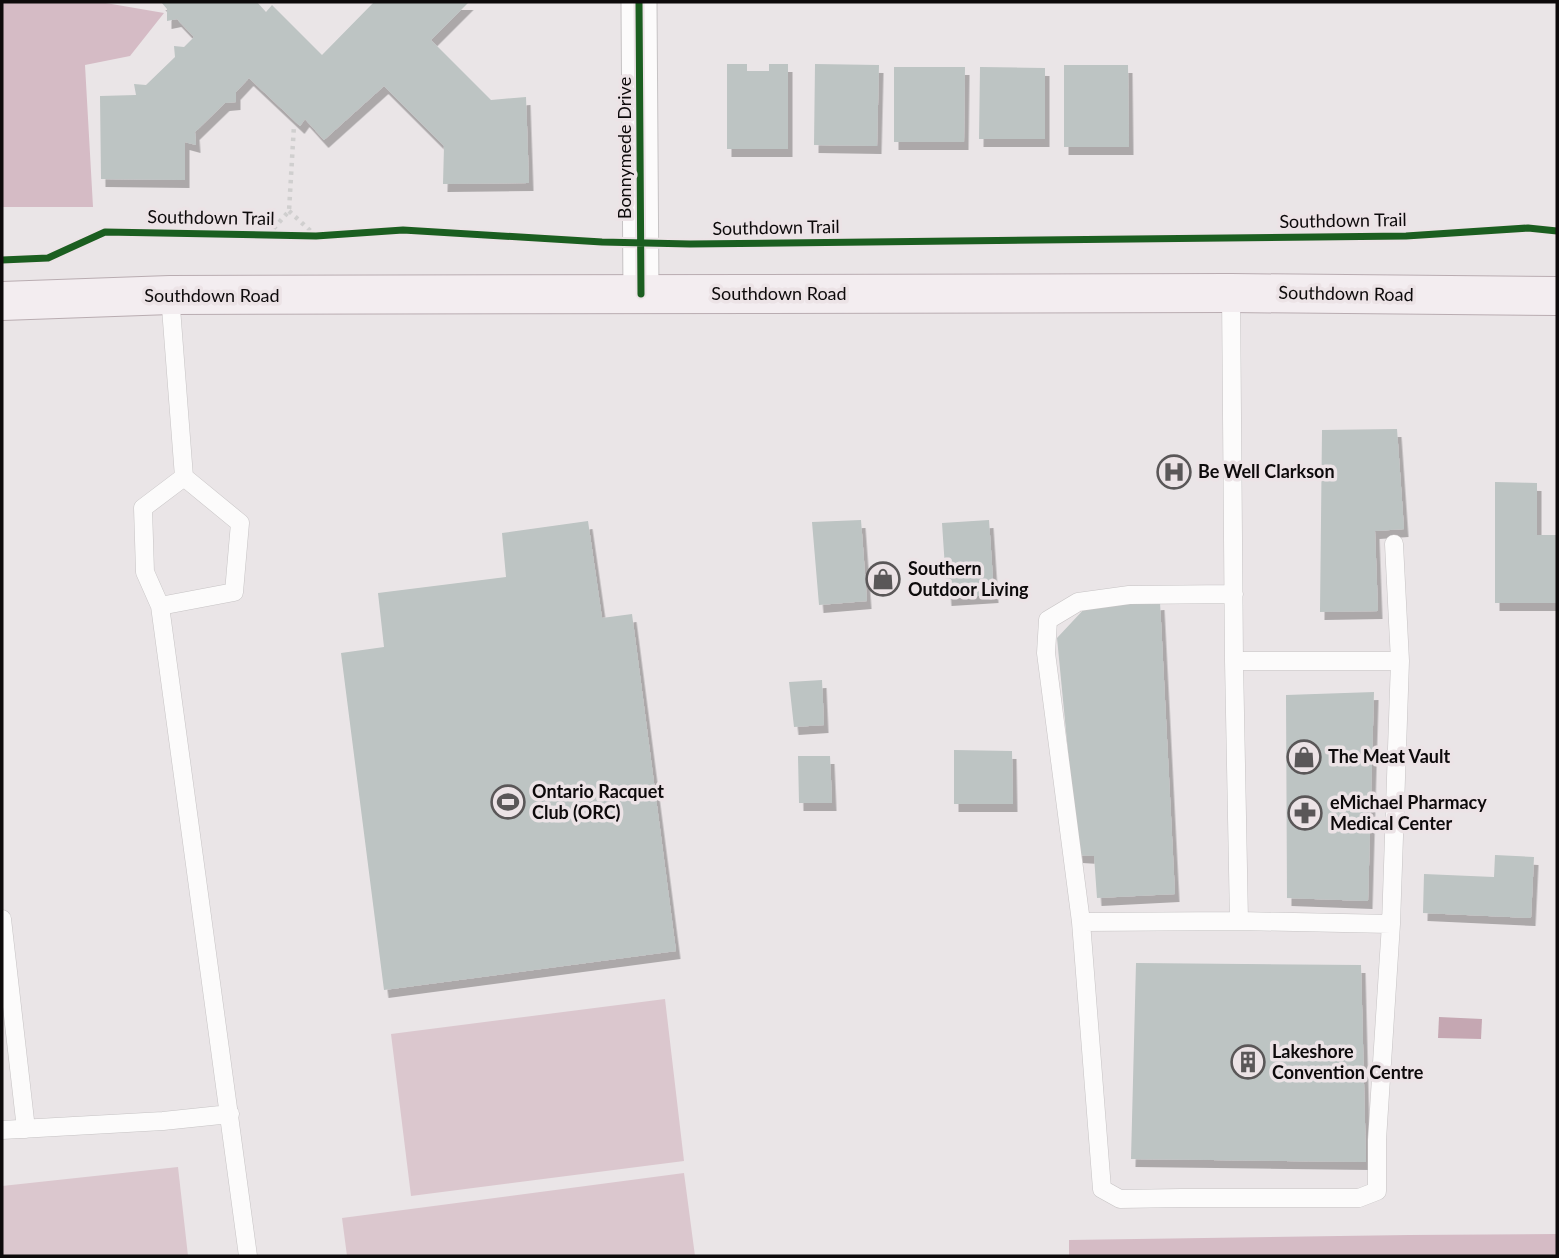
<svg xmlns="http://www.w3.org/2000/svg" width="1559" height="1258" viewBox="0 0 1559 1258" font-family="Lato,sans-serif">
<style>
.green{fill:#dbc7ce}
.forest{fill:#d5bbc5}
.water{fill:#c5a7b2}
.building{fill:#bdc4c3;filter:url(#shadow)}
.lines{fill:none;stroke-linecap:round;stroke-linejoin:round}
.lane-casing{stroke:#c6c3c4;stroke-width:19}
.street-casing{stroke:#c6c3c4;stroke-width:37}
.primary-casing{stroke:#b9acb1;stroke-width:40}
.path{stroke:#d0cfcf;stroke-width:4.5;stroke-dasharray:3.5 5;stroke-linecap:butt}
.lane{stroke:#fcfbfb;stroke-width:18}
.street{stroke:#fcfbfb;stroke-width:35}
.primary{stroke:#f3edf0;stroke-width:38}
.cycleway-casing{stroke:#ece3e6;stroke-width:11}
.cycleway{stroke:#1b5e20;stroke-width:7}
.labels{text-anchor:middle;stroke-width:7;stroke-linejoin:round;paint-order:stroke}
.street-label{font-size:18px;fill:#0d0a0b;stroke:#ece3e6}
.poi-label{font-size:18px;font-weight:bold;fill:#0d0a0b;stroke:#ece3e6;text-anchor:start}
</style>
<defs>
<filter id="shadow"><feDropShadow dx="4.5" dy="8" stdDeviation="0" flood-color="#0004"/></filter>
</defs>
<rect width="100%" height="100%" fill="#eae5e7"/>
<path class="green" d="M665,999L684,1161L411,1196L391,1034Z
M178,1167L188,1256H2V1186Z
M684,1173L695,1256H347L342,1218Z"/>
<path class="forest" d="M2,2H100L164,13L130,56L85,65L93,207H2Z
M1557,1234V1256H1069V1240L1409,1235Z"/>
<path class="water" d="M1439,1017L1482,1019L1481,1039L1438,1038Z"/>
<path class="building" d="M161,2H257L266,12L272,5L322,55L374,2H469L431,40L491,100L526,97L529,183L443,184L444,146L384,86L324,140L305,119L300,126L249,78L236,92V102L225,103L195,132L196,145L185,142V180L101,179L100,96L136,95L134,84L146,85L175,57L174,46L184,47L194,37L177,19L167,21V9Z
M727,64H747V71H769V64H788V149H727Z
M815,64L879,65L877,146L814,145Z
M1064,65H1128L1129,147H1064Z
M894,67H965L964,142H894Z
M980,67L1045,68V139H979Z
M1397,429L1404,529L1375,531L1378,611L1320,612L1322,430Z
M1495,482L1537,483V535H1557V603H1495Z
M861,520L867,601L819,605L812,522Z
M989,520L994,595L947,598L942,523Z
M588,521L602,618L632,614L676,951L384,990L341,653L384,647L378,593L506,577L502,533Z
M1160,602L1175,894L1097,898L1094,856L1078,855L1057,638L1086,607Z
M822,680L824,725L794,727L789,682Z
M1374,692L1368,901L1287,898L1286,695Z
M954,750L1012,751L1013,804H954Z
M798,756H830L832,803H799Z
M1495,855L1534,857L1531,918L1423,913L1424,874L1494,877Z
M1136,963L1361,965L1366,1162L1131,1159Z"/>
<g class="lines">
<defs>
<path id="lane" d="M1231,293L1234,661L1239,921
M170,295L184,477
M1234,594L1129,595L1078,602L1048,620L1046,653L1081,922L1102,1189L1120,1199L1181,1198H1359L1377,1191V1140L1391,924L1400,661L1394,544
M160,606L234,592L240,523L184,477L143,508L145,572L160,606L248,1256
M1234,661H1400
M2,919L26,1129
M1081,922L1239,921L1391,924
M2,1130L163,1121L230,1114"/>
<path id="street" d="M639,2L641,294"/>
<path id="primary" d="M2,301L170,295L1231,293L1557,296"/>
</defs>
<use href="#lane" class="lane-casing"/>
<use href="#street" class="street-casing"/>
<use href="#primary" class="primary-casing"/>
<path class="path" d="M289,211L316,236
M268,235L289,211L294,125"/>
<use href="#lane" class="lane"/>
<use href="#street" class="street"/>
<use href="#primary" class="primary"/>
<defs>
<path id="cycleway" d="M639,2L641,294
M2,260L48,258L105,232L316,236L403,230L602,242L690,244L1406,236L1528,228L1557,231"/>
</defs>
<use href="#cycleway" class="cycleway-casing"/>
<use href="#cycleway" class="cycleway"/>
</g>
<defs>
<symbol id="hospital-ring" viewBox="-11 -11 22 22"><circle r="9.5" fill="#ece3e6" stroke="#5a5758" stroke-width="1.5"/><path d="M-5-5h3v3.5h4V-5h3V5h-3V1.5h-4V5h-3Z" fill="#5a5758"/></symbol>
<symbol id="shop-ring" viewBox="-11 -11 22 22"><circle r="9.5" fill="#ece3e6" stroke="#5a5758" stroke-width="1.5"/><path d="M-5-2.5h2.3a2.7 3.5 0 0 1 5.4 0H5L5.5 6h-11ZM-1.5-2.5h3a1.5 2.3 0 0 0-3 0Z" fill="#5a5758"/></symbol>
<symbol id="stadium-ring" viewBox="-11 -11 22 22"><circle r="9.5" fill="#ece3e6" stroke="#5a5758" stroke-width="1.5"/><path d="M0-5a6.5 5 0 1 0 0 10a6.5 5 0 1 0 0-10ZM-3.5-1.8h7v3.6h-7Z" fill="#5a5758"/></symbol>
<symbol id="pharmacy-ring" viewBox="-11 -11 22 22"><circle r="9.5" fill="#ece3e6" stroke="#5a5758" stroke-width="1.5"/><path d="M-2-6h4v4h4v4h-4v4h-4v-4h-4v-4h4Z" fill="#5a5758"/></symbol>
<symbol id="building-ring" viewBox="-11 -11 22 22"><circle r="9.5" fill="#ece3e6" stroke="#5a5758" stroke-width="1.5"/><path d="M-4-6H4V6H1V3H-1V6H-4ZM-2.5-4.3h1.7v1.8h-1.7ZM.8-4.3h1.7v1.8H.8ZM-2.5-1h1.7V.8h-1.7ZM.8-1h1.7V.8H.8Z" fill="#5a5758"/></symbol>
</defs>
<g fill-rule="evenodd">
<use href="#hospital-ring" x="1155" y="453" width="38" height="38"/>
<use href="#shop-ring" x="864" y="560" width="38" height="38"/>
<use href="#shop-ring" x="1285" y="738" width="38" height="38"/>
<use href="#stadium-ring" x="489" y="783" width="38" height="38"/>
<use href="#pharmacy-ring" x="1286" y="794" width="38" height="38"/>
<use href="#building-ring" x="1229" y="1043" width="38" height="38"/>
</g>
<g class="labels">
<g class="street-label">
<text transform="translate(625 148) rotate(-90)" y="6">Bonnymede Drive</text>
<text transform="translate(211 218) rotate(1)" y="6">Southdown Trail</text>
<text transform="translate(1343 221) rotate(-1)" y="6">Southdown Trail</text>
<text transform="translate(776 228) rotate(-1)" y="6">Southdown Trail</text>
<text x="779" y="300">Southdown Road</text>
<text transform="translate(1346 294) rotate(1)" y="6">Southdown Road</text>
<text x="212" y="302">Southdown Road</text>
</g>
<g class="poi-label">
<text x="1198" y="478">Be Well Clarkson</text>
<text x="908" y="575">Southern<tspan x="908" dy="21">Outdoor Living</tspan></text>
<text x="1328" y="763">The Meat Vault</text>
<text x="532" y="798">Ontario Racquet<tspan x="532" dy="21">Club (ORC)</tspan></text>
<text x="1330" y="809">eMichael Pharmacy<tspan x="1330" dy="21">Medical Center</tspan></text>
<text x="1272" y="1058">Lakeshore<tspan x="1272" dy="21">Convention Centre</tspan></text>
</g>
</g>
<rect width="1559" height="1258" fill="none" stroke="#0d0a0b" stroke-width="7"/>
</svg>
